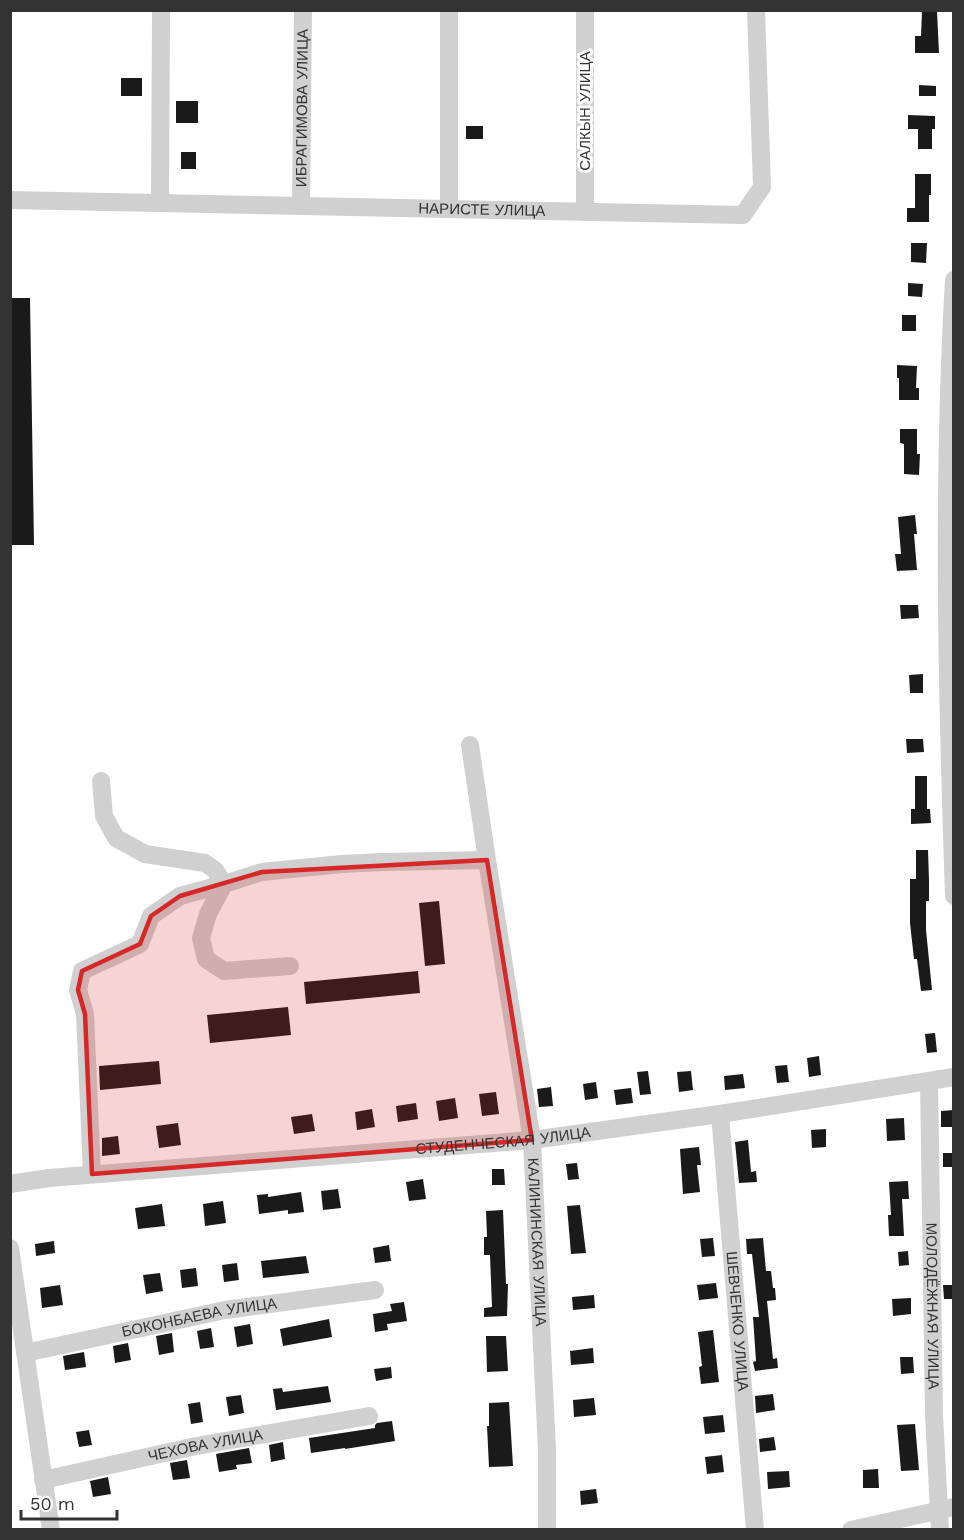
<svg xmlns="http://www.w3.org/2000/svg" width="964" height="1540" viewBox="0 0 964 1540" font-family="'Work Sans',sans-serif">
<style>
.building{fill:#1a1a1a}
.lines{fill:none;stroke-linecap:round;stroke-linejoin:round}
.minor{stroke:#d0d0d0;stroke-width:18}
.marked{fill:#d62828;fill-opacity:0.2;stroke:#d62828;stroke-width:4.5;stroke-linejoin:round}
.labels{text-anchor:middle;stroke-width:6;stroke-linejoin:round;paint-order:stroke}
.street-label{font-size:15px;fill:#333;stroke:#fff}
</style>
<rect width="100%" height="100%" fill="#fff"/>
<path class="building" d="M922,11H937L939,53H915V36H921Z
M121,78H142V96H121Z
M919,85L936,86V96H919Z
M176,101H198V123H176Z
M908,115L935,116V129H932V149H918V129H908Z
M466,126H483V139H466Z
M181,152H196V169H181Z
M915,174H931V195H929V222H907V208H915Z
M911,243H927L926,263L911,262Z
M908,283L923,284L922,297L908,296Z
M10,298H30L34,545H10Z
M902,315H916V331H902Z
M897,365L917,366L916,388H919V400H899V378H897Z
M900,429H917V454H920L919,475L904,474V444L900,443Z
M915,515L917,534H914L917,570L897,571L895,554H901L898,517Z
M900,605H918L919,618L901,619Z
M923,674V693H910L909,675Z
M906,739H923L924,752L907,753Z
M915,776H927V809H930L931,823L911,824V809H915Z
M916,850H928L929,880V901H926V930L932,990L921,991L917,959H914L910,923V879H916Z
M439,901L445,964L425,966L419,903Z
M418,971L420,993L306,1004L304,982Z
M288,1007L291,1035L210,1043L207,1015Z
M935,1033L937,1052L927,1053L925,1034Z
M819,1056L821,1075L809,1077L807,1058Z
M159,1061L161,1084L100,1090L99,1066Z
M787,1065L789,1082L777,1083L775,1066Z
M648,1071L651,1094L640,1095L637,1072Z
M691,1071L693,1090L679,1092L677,1072Z
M743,1074L745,1088L725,1090L724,1076Z
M596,1082L598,1098L585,1100L583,1084Z
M551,1087L553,1106L539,1107L537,1089Z
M631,1088L633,1103L616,1105L614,1090Z
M496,1092L499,1114L482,1116L479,1094Z
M455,1098L458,1118L439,1121L436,1101Z
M416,1103L418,1119L398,1122L396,1106Z
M372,1109L375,1127L357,1130L355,1112Z
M954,1110V1127H941V1111Z
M312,1114L315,1131L294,1134L291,1117Z
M904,1118L905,1140L887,1141L886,1119Z
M178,1123L181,1145L159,1148L156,1126Z
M826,1129V1147L812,1148L811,1130Z
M118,1136L120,1154L102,1156V1138Z
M748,1140L751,1172L756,1171L757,1182L739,1183L735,1142Z
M699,1147L701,1165H697L700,1192L683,1194L680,1149Z
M943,1153H954V1167H943Z
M577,1163L579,1179L568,1180L566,1164Z
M492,1169H504L505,1185H492Z
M423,1179L426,1199L409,1201L406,1182Z
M908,1181L909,1199H902L904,1236H889L888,1215H891L889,1182Z
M338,1189L341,1208L323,1210L321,1191Z
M301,1192L304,1212L288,1214V1210L259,1214L257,1195L268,1194V1197Z
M223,1201L226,1223L205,1226L203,1204Z
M162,1204L165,1226L138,1229L135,1208Z
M580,1205L586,1253L571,1254L567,1206Z
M503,1210L506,1284H508L507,1316L484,1317V1308L492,1307L490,1255H484V1237H487L486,1211Z
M713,1238L715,1256L702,1257L700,1239Z
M763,1238L766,1271H771L773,1288H775L776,1300L767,1301L773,1359L777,1358L778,1368L755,1371L753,1362L756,1361L753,1317H759L752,1254H747L746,1239Z
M54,1241L55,1253L36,1256L35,1244Z
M389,1245L391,1261L375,1263L373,1248Z
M908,1251L909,1265L899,1266L898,1252Z
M306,1256L309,1273L263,1278L261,1261Z
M237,1263L239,1280L224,1282L222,1265Z
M196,1268L198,1286L182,1288L180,1270Z
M160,1273L163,1291L146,1294L143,1275Z
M716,1283L718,1298L699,1300L697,1285Z
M60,1285L63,1305L42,1308L40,1288Z
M943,1285H954V1299H944Z
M594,1295L595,1308L573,1310L572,1297Z
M911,1298V1314L893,1316L892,1299Z
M404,1302L407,1321L387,1324L388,1330L375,1332L373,1314L392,1311L390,1304Z
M329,1319L332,1337L283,1346L280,1329Z
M250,1324L253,1344L237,1347L234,1327Z
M211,1328L214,1347L200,1349L197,1331Z
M713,1330L719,1382L701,1384L699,1367L702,1366L698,1332Z
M172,1333L174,1352L159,1355L156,1336Z
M486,1336H506L508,1371L487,1372Z
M128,1343L131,1360L115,1363L113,1346Z
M593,1348L594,1363L571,1365L570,1351Z
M84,1352L86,1367L65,1370L63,1356Z
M900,1357H913L914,1373L901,1374Z
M391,1367L392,1378L376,1381L374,1369Z
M328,1386L331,1402L276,1410L273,1389L282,1388L283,1392Z
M773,1394L775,1410L756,1413L755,1396Z
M241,1395L244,1413L229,1416L226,1397Z
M594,1398L596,1415L574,1417L573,1400Z
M200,1402L203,1422L191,1424L188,1404Z
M509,1402L513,1466L489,1467L487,1426H489V1403Z
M723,1415L725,1432L705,1434L703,1417Z
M392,1421L395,1441L345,1449V1448L311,1453L309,1438L375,1428V1425L377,1423Z
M915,1424L919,1470L901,1471L897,1425Z
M89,1430L92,1445L79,1447L76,1432Z
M774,1437L776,1450L760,1452L759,1439Z
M283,1442L285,1459L271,1462L269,1445Z
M249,1448L252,1463L236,1465L237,1469L219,1472L216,1454Z
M722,1455L724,1472L707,1474L705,1457Z
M187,1460L190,1478L173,1480L170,1463Z
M878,1469L879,1488H863V1470Z
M789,1471L790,1487L768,1489L767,1472Z
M108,1477L111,1494L93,1497L90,1481Z
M596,1489L598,1503L581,1505L580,1491Z"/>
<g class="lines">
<g class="minor">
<path id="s1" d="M10,200L743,215L762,187L756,10"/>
<path d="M160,203L161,10"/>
<path id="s2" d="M301,206L303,10"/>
<path d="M449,209V10"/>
<path d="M585,212V10"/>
<path d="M954,280C942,485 947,691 954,896"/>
<path id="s3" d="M470,745L487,860L532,1140L547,1450V1530"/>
<path d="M290,966L224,971L206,959L201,938L208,914L224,884L262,872L342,864L383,862L487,860"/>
<path id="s4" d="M929,1082L934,1415L940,1530"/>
<path id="s5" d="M720,1114L755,1530"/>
<path d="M92,1174L85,1014L78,990L82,971L140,944L151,916L180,896L224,884L215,870L205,863L145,854L116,838L104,816L101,781"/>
<path id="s6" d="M10,1184L49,1178L532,1140L720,1114L954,1077"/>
<path d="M10,1248L51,1530"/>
<path id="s7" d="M25,1353L225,1310L375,1290"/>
<path id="s8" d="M43,1480L196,1446L369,1416"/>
<path d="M851,1530L954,1507"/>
</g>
</g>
<path class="marked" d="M487,860L532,1140L92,1174L85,1014L78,990L82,971L140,944L151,916L180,896L262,872Z"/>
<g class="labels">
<g class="street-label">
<text dy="5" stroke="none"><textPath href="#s2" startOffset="98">ИБРАГИМОВА УЛИЦА</textPath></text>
<text transform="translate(585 111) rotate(-90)" y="5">САЛКЫН УЛИЦА</text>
<text dy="5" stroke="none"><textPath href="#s1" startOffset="472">НАРИСТЕ УЛИЦА</textPath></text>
<text dy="5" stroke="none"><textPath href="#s6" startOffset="495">СТУДЕНЧЕСКАЯ УЛИЦА</textPath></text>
<text dy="5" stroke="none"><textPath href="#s3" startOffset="502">КАЛИНИНСКАЯ УЛИЦА</textPath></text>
<text dy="5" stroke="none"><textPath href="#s4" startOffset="224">МОЛОДЁЖНАЯ УЛИЦА</textPath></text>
<text dy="5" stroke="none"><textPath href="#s7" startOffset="178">БОКОНБАЕВА УЛИЦА</textPath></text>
<text dy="5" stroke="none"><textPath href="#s5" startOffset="208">ШЕВЧЕНКО УЛИЦА</textPath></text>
<text dy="5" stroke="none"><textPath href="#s8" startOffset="166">ЧЕХОВА УЛИЦА</textPath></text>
</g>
</g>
<rect width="964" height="1540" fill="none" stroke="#333333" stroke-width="24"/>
<path d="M21 1510v9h96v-9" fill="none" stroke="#333333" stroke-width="3"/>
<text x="30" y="1510" font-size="18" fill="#333333" stroke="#ffffff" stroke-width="4.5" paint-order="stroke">50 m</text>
</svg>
